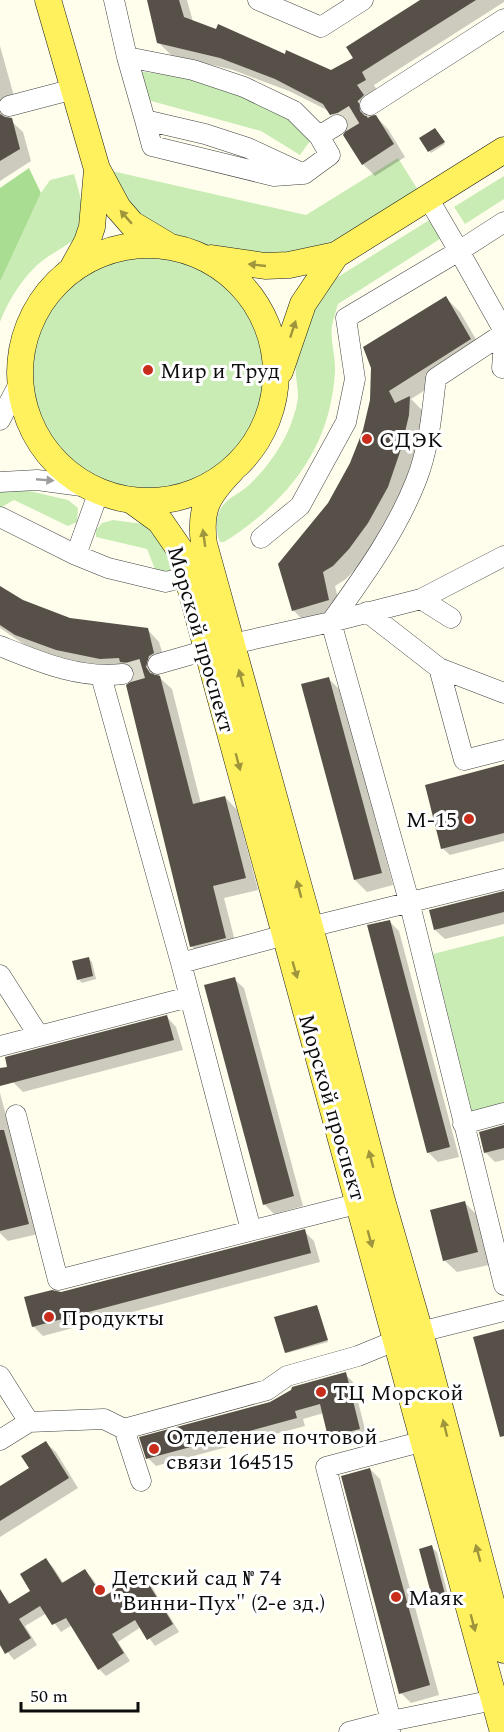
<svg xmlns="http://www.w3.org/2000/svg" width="504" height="1732" viewBox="0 0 504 1732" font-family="Spectral,serif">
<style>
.green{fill:#c9ecb4}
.forest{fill:#a9de92}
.shadow{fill:#0003}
.building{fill:#575049}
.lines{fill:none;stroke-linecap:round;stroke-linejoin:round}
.minor-tunnel{stroke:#dbdacb;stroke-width:20;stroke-dasharray:20 10;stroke-linecap:butt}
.minor-casing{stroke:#404040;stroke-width:21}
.major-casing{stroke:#1e1e1e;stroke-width:27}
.minor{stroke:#fff;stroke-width:20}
.major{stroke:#fff05d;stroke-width:26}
.oneway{fill:#9e953d}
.oneway2{fill:#9e9e9e}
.poi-dot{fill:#c82c1b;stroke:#fff;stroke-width:2}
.labels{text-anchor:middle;stroke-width:6;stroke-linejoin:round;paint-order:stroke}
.poi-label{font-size:22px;fill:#0d0d0d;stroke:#fff;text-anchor:start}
.street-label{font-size:22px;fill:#0d0d0d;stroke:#fff}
</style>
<rect width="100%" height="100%" fill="#fffeed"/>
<path class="green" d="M138,71L182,77L240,95L292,119L313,137L300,155L261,131L144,99Z
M398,158L418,190L324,246L288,256L204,249L172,239L137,219L103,169L306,215Z
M74,174C78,188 87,215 81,229C75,244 54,251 42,261C24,275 8,301 0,322V282L41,193L50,180Z
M504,176V199L465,224L454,207Z
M431,219L443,237L338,304C336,311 333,319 332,326C330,341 336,357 335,372C330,450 287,502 224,542H220C216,532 215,519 220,510C226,498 239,494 248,486C266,469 279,451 289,429C293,419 297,407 298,397C298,384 294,373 296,360L318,302L333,280Z
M33 373a117 117 0 1 1 234 0a117 117 0 1 1-234 0Z
M25,490L68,500L78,508L77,522L68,526L14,500L0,508V492Z
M113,520L143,524L156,529L177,570L157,574L147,549L96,537V530L102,523Z
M504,936V1104L472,1112L433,954Z"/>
<path class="forest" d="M29,168L41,193L0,282V188Z"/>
<path class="shadow" d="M149,0H187L193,22L331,72L355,58L422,0H504V2L374,85L378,92L371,117H376L388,129L405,157L375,176L363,164L351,125L344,127L331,112L289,91L233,70L171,55L159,43Z
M0,46L17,107L9,115V119L23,132L31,161L0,181Z
M436,131L445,144L431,153L421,139Z
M446,298L460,312L484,353L411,399L423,411L414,463L401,501L362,562L346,579L335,586L342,614L307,624L293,610L329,504L351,463L364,430Z
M0,588L22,602L70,619L147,629L159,642L166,665L161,668L159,677L172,689L201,804L225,797L237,810L258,890L224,898L237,949L204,958L191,946L135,680L136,674L130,670L70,662L28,647L0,628Z
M329,679L341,691L393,885L367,892L355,880Z
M504,766V841L450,855L442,848Z
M504,893V924L445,939L435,930Z
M389,921L399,931L459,1157L438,1162L428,1152Z
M88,958L92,962L96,979L82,983L78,979Z
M234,979L244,988L303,1206L274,1214L264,1204Z
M167,1017L176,1027L183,1050L23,1092L13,1082Z
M0,1093L38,1234L8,1241L0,1233Z
M504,1127V1160L495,1162L485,1152Z
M465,1203L477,1215L489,1265L457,1272L444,1260Z
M304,1231L314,1241L320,1262L43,1336L33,1326L61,1293Z
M317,1307L328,1342L287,1353L286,1352Z
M345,1374L353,1382L367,1437L338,1444L330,1436L324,1413L303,1419L305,1426L156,1466L148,1458L271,1403Z
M46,1443L56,1452L78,1488L0,1537V1488L31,1469Z
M370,1469L380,1479L439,1695L411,1703L401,1693Z
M431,1547L437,1552L450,1603L439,1606L434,1601Z
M46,1560L53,1567L64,1584L85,1571L92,1578L105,1598L141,1575L149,1582L179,1632L155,1646L141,1627L118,1642L130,1661L106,1676L99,1669L72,1625L61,1632L47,1613L25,1626L37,1645L14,1660L0,1642V1591L11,1604L32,1591Z"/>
<path class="building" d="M147,0H179L184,17L216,29L218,24L285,54L286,50L331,70L353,58L346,47L420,0H476L362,72L366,80L357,85L364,95L359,100L360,111L365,116L376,115L394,144L362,165L343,135L349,125L347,119L343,115L337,113L330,115L323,104L275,79L220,58L157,43Z
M0,114L5,117L12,118L20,149L0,161Z
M435,128L445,142L428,152L419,138Z
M446,296L471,339L389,391L395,403L410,396L409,415L401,449L388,487L368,523L349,549L333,566L323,572L329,600L292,611L278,564L328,503L350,463L363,430L370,400L371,368L363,347Z
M0,586L23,600L70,618L148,628L154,653L149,656L146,667L150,673L160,676L193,804L225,796L246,878L213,886L226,938L190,947L126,685L134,679L133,668L128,663L120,662L119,658L100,659L56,650L15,635L0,625Z
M329,677L382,873L354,880L301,684Z
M504,764V833L441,849L425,785Z
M504,891V912L434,930L429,910Z
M390,920L450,1147L427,1153L367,925Z
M89,957L93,976L77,980L72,961Z
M235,977L294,1196L263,1205L204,985Z
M167,1015L174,1040L0,1086V1068L7,1067L5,1057Z
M504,1125V1148L484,1153L479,1132Z
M0,1130H4L29,1224L0,1231Z
M465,1201L478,1252L443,1261L430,1210Z
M305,1229L311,1253L32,1327L24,1297L52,1290L61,1292Z
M317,1305L328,1340L285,1353L274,1317Z
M504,1329V1436L500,1437L473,1337Z
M346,1372L360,1429L328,1437L320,1404L295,1411L297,1418L146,1459L139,1437L270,1402L291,1390L292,1387Z
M46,1441L69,1478L0,1521V1486L29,1468L21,1456Z
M370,1468L430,1685L399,1694L341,1476Z
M432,1545L446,1598L433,1601L419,1549Z
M46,1558L62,1583L85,1569L103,1597L142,1573L173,1624L147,1640L135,1620L112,1634L124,1653L98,1670L66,1618L52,1625L40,1606L19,1619L31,1638L5,1654L0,1645V1589L9,1604L30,1591L20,1574Z"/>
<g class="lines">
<path class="minor-tunnel" d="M337,125L370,105
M123,674L158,664"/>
<defs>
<path id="minor" d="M114,0L127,57L145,120L205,134L248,148L304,174L330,155L319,136L294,111L244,87L193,70L127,57
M258,0L321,27L363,0
M370,105L504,19
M9,106L74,89
M145,120L152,146L274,176L302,174
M319,136L337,125
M428,198L459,251L504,222
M504,333L436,378C432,412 429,449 416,481C396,532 363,577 331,622L409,901L504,1285
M502,368L504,343
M0,420L21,380
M0,482L37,480L89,487
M0,517L76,555L108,568L166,582L187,576
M261,538L300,506L346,422L355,379L346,318L459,251L504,331
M76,555L99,491
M421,599L451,618
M367,612L439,668L464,760L504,750
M232,644L331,622L421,599L504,556
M0,646C40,662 79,679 123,674
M158,664L207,650
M439,668L504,693
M101,676L181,963L251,1230
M310,927L504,879
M181,963L285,935
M0,975L39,1036L0,1046
M39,1036L189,997
M16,1115L58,1280L360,1203
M463,1124L504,1113
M420,1332L504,1311
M0,1376L29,1422
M124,1429L141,1481
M0,1440L29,1422L104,1419L124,1429L267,1390L287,1376L358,1356L397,1340
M349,1732L391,1721L494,1700
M390,1732L391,1721L326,1467L424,1441"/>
<path id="major" d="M48,0L97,169L118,208L132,224L167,245
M20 373a128 128 0 1 1 256 0a128 128 0 1 1-256 0Z
M211,258L265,266L289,265L336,255L504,150
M71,271L87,242L92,227L97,169
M280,371L303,304L336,255
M232,470C208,495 199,508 204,544L310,927L381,1197L420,1332L504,1650
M131,500L160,521L180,550L503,1732"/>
</defs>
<use href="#minor" class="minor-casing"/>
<use href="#major" class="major-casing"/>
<use href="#minor" class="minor"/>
<use href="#major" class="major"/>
</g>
<defs><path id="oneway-solid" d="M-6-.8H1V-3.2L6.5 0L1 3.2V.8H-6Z" transform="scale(1.5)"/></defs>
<g class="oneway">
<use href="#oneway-solid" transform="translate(126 217) rotate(-131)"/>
<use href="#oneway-solid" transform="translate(257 265) rotate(-174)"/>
<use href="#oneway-solid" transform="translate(293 329) rotate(-72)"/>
<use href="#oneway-solid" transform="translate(204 538) rotate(-98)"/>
<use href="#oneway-solid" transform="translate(241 678) rotate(-105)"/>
<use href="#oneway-solid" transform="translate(238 762) rotate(75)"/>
<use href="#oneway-solid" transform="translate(299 889) rotate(-105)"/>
<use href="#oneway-solid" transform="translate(295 970) rotate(74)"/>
<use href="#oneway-solid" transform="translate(371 1159) rotate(-105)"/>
<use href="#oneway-solid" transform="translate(370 1239) rotate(75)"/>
<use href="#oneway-solid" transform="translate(445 1428) rotate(-104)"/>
<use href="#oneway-solid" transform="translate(478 1553) rotate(-105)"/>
<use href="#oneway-solid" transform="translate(473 1623) rotate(75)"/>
</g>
<use class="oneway2" href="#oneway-solid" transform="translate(45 480) rotate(5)"/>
<g class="poi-dot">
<circle cx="148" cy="370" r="6"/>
<circle cx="367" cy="439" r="6"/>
<circle cx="469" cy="819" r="6"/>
<circle cx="49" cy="1317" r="6"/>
<circle cx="321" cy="1392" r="6"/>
<circle cx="154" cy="1449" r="6"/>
<circle cx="100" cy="1590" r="6"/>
<circle cx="396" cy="1597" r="6"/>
</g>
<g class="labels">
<g class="poi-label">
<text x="160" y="378">Мир и Труд</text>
<text x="379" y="447">СДЭК</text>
<text x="457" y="827" text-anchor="end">М-15</text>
<text x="61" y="1325">Продукты</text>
<text x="333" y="1400">ТЦ Морской</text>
<text x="166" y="1444">Отделение почтовой<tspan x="166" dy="25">связи 164515</tspan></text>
<text x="112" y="1585">Детский сад № 74<tspan x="112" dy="25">"Винни-Пух" (2-е зд.)</tspan></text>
<text x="408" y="1605">Маяк</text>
</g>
<g class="street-label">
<text transform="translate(202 639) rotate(74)" y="8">Морской проспект</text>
<text transform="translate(333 1107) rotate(74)" y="8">Морской проспект</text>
</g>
</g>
<path d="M21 1702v9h117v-9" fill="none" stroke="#0d0d0d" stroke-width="3"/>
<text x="30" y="1702" font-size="18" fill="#0d0d0d" stroke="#ffffff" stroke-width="4.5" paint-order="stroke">50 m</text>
</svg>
